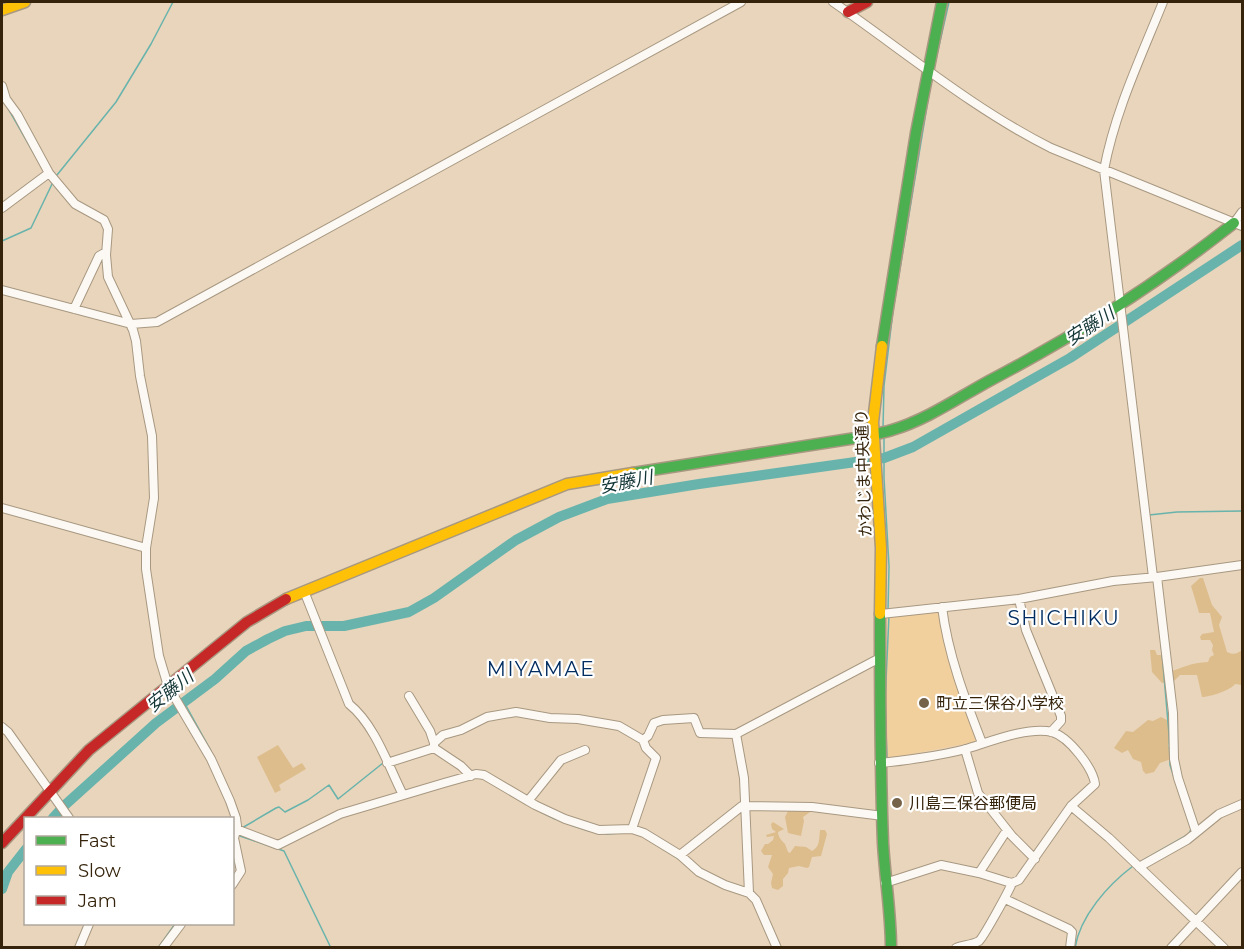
<svg xmlns="http://www.w3.org/2000/svg" width="1244" height="949" viewBox="0 0 1244 949" font-family="Montserrat,'Noto Sans JP',sans-serif">
<style>
.built{fill:#f2d09e}
.green{fill:#debd8d}
.lines{fill:none;stroke-linecap:round;stroke-linejoin:round}
.stream{stroke:#68b3ac;stroke-width:1.5}
.river{stroke:#68b3ac;stroke-width:10}
.street-casing{stroke:#a89881;stroke-width:10}
.fast-casing{stroke:#a89881;stroke-width:13}
.slow-casing{stroke:#a89881;stroke-width:13}
.jam-casing{stroke:#a89881;stroke-width:13}
.street{stroke:#fcf9f5;stroke-width:8}
.fast{stroke:#4caf50;stroke-width:10}
.slow{stroke:#ffc107;stroke-width:10}
.jam{stroke:#c62828;stroke-width:10}
.poi-dot{fill:#746249;stroke:#fff;stroke-width:2}
.labels{text-anchor:middle;stroke-width:4.5;stroke-linejoin:round;paint-order:stroke}
.street-label{font-size:16px;fill:#35240b;stroke:#fff}
.poi-label{font-size:16px;fill:#35240b;stroke:#fff;text-anchor:start}
.water-label{font-size:18px;font-style:italic;fill:#143536;stroke:#fff}
.quarter-label{font-size:20px;letter-spacing:1.5px;fill:#022d60;stroke:#fff}
</style>
<rect width="100%" height="100%" fill="#e8d5bb"/>
<path class="built" d="M938,611L948,657L976,742L886,759L884,724L887,617Z"/>
<path class="green" d="M1200,578H1203L1212,605L1222,617L1219,625L1227,652C1233,655 1237,654 1242,650V685L1235,684C1231,690 1210,697 1202,697L1197,675H1180L1174,681L1162,683L1152,672L1150,650H1155L1157,655H1164L1167,673C1183,667 1191,663 1208,662L1210,657L1214,655L1212,650L1213,645L1210,640H1201L1200,637L1202,634L1214,632L1210,613H1199C1197,605 1194,596 1191,586Z
M1161,717L1169,721L1171,731L1168,746L1171,749V759L1160,763L1154,772L1146,774L1143,771L1141,762L1133,759L1128,750L1122,753L1114,748L1126,731L1133,732L1148,720L1153,721Z
M278,745L293,768L302,763L306,769L279,785L281,790L275,793L257,757Z
M789,809L813,810L803,817L804,821L801,836L788,833L785,817Z
M773,822L784,829L778,832C778,837 782,841 785,844L788,852L790,853L795,846L806,847L812,851C820,847 819,839 820,830H825L827,834L821,856L812,857L809,867L807,868L799,866L789,868L788,873L783,879V886L778,890L772,888L771,883L773,874L768,867L772,855H764L761,851L765,844H768L773,840L774,836L767,837L766,835L776,832L772,829L771,824Z"/>
<g class="lines">
<path class="stream" d="M933,72L949,2
M2,98L41,166
M57,175L116,102L151,44L173,2
M48,178L72,206
M2,241L31,228L53,182
M103,259L104,275
M108,285L116,302
M883,428L884,386L893,311L932,76
M884,435V478L889,566L888,610
M1149,515L1177,512L1242,511
M184,702L211,751
M214,758L232,797
M887,758L885,703L889,615
M235,804L238,814
M541,812L555,819
M571,825L589,831
M242,828L276,808L279,807L285,812L308,800L329,785L338,799L383,763
M606,834L619,833
M240,836L284,851L331,948
M644,837L679,859L696,874
M232,851L237,870
M1140,862L1189,834L1191,829L1170,765L1169,734L1160,630
M158,948L175,924
M1075,948C1080,916 1108,885 1133,866"/>
<path class="river" d="M53,818L65,805L156,723L215,679L246,651L268,639L285,631L306,626H344L409,612L434,598L516,540L559,517L607,499L699,484L884,458L913,447L1070,358L1242,245
M2,889L8,872L26,849"/>
<defs>
<path id="street" d="M833,2C904,51 973,109 1051,148L1242,226
M2,86L6,99L17,114L49,173L75,204L104,220L108,229L106,255L108,277L133,330L136,341L140,376L152,436L154,498L146,548V569L159,656L168,686L211,759L230,801L236,818L237,826L234,838L241,871L232,885
M2,208L49,173
M1234,223L1242,212
M2,290L131,324L157,322L741,2
M74,309L99,256L106,252
M2,508L146,548
M1153,577L1104,170C1115,111 1141,57 1163,2
M1157,577L1173,713L1174,759L1178,778L1196,832
M304,591L349,704C375,725 388,765 403,795
M1019,599L1026,630L1061,716V721L1051,732
M942,607C948,655 965,699 982,743
M881,614L1019,599L1113,581L1157,577L1242,565
M409,696L430,731L434,743
M2,727L8,732L69,818
M736,734L876,660H880
M643,740L648,736L654,723L663,720L694,718L700,733L736,734L744,778L749,893
M434,748V743L443,735L461,730L487,717L516,712L550,718L578,719L619,726L643,740L646,748L656,758L632,829
M434,748L461,766L471,776
M965,749L978,793L1012,836L1035,859
M387,763L434,748
M879,763C904,761 943,755 966,749C989,742 1029,726 1052,732C1069,737 1093,768 1095,784L1071,806L1019,880L1012,883L1008,882L979,873L941,865L885,883
M528,801L561,760L585,750
M1071,806L1109,838L1224,948
M232,829H236L278,845L340,814L444,783L476,774L484,775L535,805L565,819L599,830L632,829L644,833L680,855L699,872L725,885L749,893L756,900L777,948
M680,855L742,806L812,807L883,816
M1139,867L1187,840L1219,814L1242,804
M979,873L1007,830
M1005,899L1069,929L1072,932L1070,948
M79,948L89,924
M163,948L181,924
M956,948C963,945 972,945 979,941C983,938 1009,891 1012,883
M1171,948L1242,872"/>
<path id="fast" d="M882,346L916,133L942,2
M633,473L856,438C868,435 880,434 892,430C926,420 958,398 989,381C1075,336 1158,283 1234,223
M880,614C880,690 880,766 883,843C885,878 891,913 891,948"/>
<path id="slow" d="M2,10L25,2
M286,599L567,484L633,473
M880,614L881,548L873,422L882,346"/>
<path id="jam" d="M848,12L867,2
M2,843L89,750L247,622L286,599"/>
</defs>
<use href="#street" class="street-casing"/>
<use href="#fast" class="fast-casing"/>
<use href="#slow" class="slow-casing"/>
<use href="#jam" class="jam-casing"/>
<use href="#street" class="street"/>
<use href="#fast" class="fast"/>
<use href="#slow" class="slow"/>
<use href="#jam" class="jam"/>
</g>
<g class="poi-dot">
<circle cx="924" cy="703" r="6"/>
<circle cx="897" cy="803" r="6"/>
</g>
<g class="labels">
<g class="street-label">
<text transform="translate(863 473) rotate(-92)" y="6">かわじま中央通り</text>
</g>
<g class="poi-label">
<text x="936" y="709">町立三保谷小学校</text>
<text x="909" y="809">川島三保谷郵便局</text>
</g>
<g class="water-label">
<text transform="translate(1090 326) rotate(-33)" y="6">安藤川</text>
<text transform="translate(626 482) rotate(-11)" y="6">安藤川</text>
<text transform="translate(170 691) rotate(-39)" y="6">安藤川</text>
</g>
<g class="quarter-label">
<text x="1064" y="625">SHICHIKU</text>
<text x="541" y="676">MIYAMAE</text>
</g>
</g>
<rect width="1244" height="949" fill="none" stroke="#35240b" stroke-width="6"/>
<rect x="24" y="817" width="210" height="108" fill="#ffffff" stroke="#aea79d" stroke-width="1.5"/>
<rect x="36" y="836" width="30" height="9" fill="#4caf50" stroke="#aea79d" stroke-width="1.5"/>
<text x="78" y="847" font-size="18" fill="#35240b">Fast</text>
<rect x="36" y="866" width="30" height="9" fill="#ffc107" stroke="#aea79d" stroke-width="1.5"/>
<text x="78" y="877" font-size="18" fill="#35240b">Slow</text>
<rect x="36" y="896" width="30" height="9" fill="#c62828" stroke="#aea79d" stroke-width="1.5"/>
<text x="78" y="907" font-size="18" fill="#35240b">Jam</text>
</svg>
